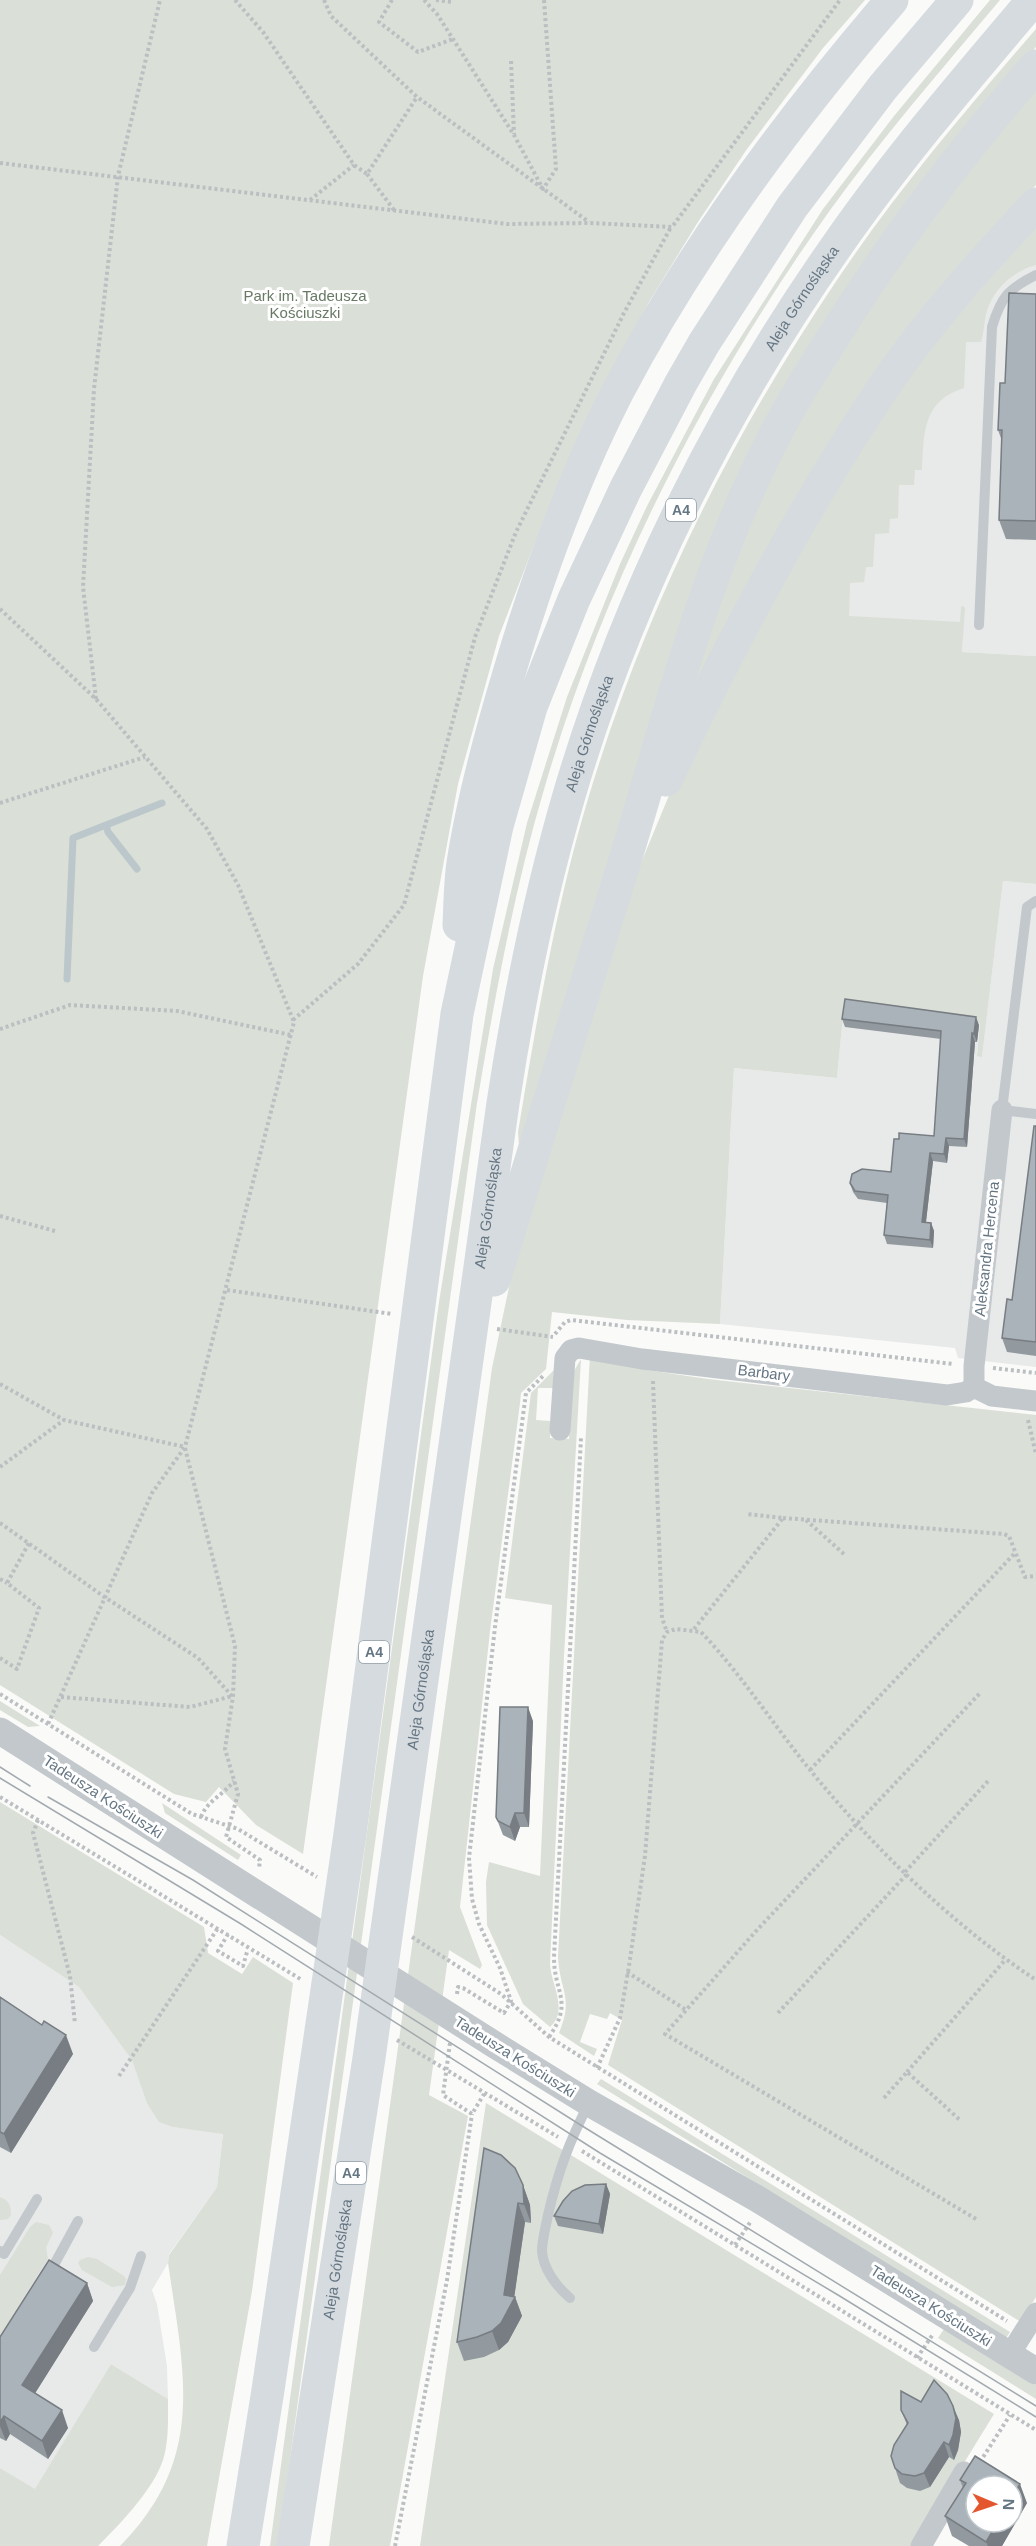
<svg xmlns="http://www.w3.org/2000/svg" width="1036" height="2546" viewBox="0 0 1036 2546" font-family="Arial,sans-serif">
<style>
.built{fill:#e8e9e9}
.green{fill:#dadfd7}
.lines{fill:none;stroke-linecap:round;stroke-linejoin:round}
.stream{stroke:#bbc7cb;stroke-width:7}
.path{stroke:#bbbfc2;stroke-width:4;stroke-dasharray:3 3;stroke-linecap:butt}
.service{stroke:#c3c8cc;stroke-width:10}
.minor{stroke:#c3c8cc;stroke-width:21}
.tertiary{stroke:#c3c8cc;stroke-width:27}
.motorway{stroke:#d6dbdf;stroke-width:33}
.tram{stroke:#a2aab0;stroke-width:1.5}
.wall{fill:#929a9f}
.shaded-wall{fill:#777d82}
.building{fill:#aab3b9;stroke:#777d82;stroke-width:1.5}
.labels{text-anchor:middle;stroke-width:6;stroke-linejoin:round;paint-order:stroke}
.shield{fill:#fff;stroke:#939fa8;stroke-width:1.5}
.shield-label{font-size:14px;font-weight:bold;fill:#657683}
.park-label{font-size:15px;fill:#687a64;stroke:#fff}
.street-label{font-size:15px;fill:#657683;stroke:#fff}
</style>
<rect width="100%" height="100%" fill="#fafaf8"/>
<path class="built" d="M1036,251V656L962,652L963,628L821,620L986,292Z
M1003,881L1036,884V1367L958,1358L955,1348L720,1324L734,1068L837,1078L844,1004L980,1023L977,1056H982Z
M0,1935L79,1987L123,2046L173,2127L223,2133L217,2187L169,2254L168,2263L152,2290L157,2304L167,2366L168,2399L111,2364L35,2490L0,2468Z"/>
<path class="green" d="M0,0H865L823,48L747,149L698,222L649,302L549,506L499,636L458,784L423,976L303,1854L256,1825L219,1787L206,1802L174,1794L0,1685Z
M990,0H1000C941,70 881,139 828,213C704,387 605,582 545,786C514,890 495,996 477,1103L278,2546H270L439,1302L493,969L527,823L567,697L620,564L647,506L714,379L823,209L894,116Z
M1036,29V47L1011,75L773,415L519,1146L518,1132C534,1036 550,940 575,845C629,644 719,455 835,283C895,193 966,110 1036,29Z
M1036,85V185L1014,208L698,683L691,682L710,617L775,460L888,276Z
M1036,226V265C1013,271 992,290 986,314C984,323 984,333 981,342H966L964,388C922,401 924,434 922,470H915L914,485H899L898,518L890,519L889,533L875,534L873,567H866L864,582L850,583L849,616L960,622L961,607L963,606L965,608L962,652L1036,656V884L1003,881L982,1057L977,1056L980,1023L844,1005L837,1078L734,1068L720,1324L627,1320L552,1312L546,1369L521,1393L520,1403L490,1631L460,1907L482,1965L480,1969L449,1950L429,2095L468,2116L390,2546H329L492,1368L512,1273L626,899L675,781L757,620L914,365Z
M590,1355L647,1370L708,1379L1036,1415V2297L1021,2322L608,2065L622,2020L610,2013L607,2019L590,2014L580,2042L597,2049L594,2056L559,2033C574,1997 560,1992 558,1957Z
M581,1359L564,1656L550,1964C551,1985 569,2010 550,2027L523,2004L487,1925L486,1882L489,1862L540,1876L552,1605L505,1598L531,1393L554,1370L553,1388H538L536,1420L550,1421V1438L569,1439L574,1371Z
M0,1701L40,1726L28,1727L0,1710Z
M0,1802L204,1927L208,1953L242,1974L253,1957L293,1983L252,2291L207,2546H120C207,2458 184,2373 168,2263L169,2255L217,2187L223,2134L173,2127L159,2122L147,2103L132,2060L79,1987L0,1935Z
M162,1803L241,1855L238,1860L165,1813Z
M601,2079L1010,2332L1006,2338L597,2084Z
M486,2103L994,2414L913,2546H420Z
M0,2197C9,2201 11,2205 11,2215L8,2219L0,2220Z
M36,2222L49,2225L53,2233L46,2247L48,2259L0,2335V2275L30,2227Z
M88,2257L97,2259L124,2276L126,2279L125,2285L112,2287L82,2270L78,2263L80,2260Z
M944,2329L1036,2385V2399L938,2338Z
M111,2364L168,2399C168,2418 169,2441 163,2460C153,2490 120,2524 98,2546H0V2468L35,2489Z"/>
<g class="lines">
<path class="stream" d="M106,825L108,832L137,869
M67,979L73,838L162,803"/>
<path class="path" d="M235,0L263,32L354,165L367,174L417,97
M324,0L331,16L417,97L589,222
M392,0L379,22L418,52L453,39
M424,0L437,14L514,135L543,189L556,169L544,0
M436,0L453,2
M511,61L514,134
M0,163L507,224L590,223L672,227L840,0
M367,174L394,210
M310,200L354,165
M0,609L96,699L207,829L238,885L294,1022L185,1447L152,1493L48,1724
M96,699L83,587L94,389L118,176L160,0
M0,803L145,757
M293,1020L358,964L404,905L475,637L516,532L624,313L671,227
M0,1029L70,1005L177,1011L291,1035
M0,1216L55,1231
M227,1290L392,1314
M497,1329L553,1337
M555,1334L565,1322L571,1320L953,1364
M993,1368L1036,1373
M653,1381L662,1618L667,1632
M0,1384L64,1420L185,1447
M1028,1420L1036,1454
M185,1448L235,1646L233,1696L225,1749L238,1794L226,1837L260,1860L259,1868
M0,1467L64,1420
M783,1518L1004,1534L1009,1536L1025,1577L1036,1576
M806,1520L846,1556
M0,1523L106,1598L198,1658L232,1696
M0,1579L7,1583
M694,1629L783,1518L747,1514
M0,1658L17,1669L39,1608L7,1583L29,1543
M0,1694L192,1814L238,1829L317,1877
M61,1697L190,1707L233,1696
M810,1770L1015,1553
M0,1797L302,1980
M201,1817C207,1801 223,1795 234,1781
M38,1820L33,1833L70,1976L75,2024
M905,1872L989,1780
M228,1934L218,1951L243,1966L247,1952
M412,1937L501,1994L549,2037L1007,2321
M627,1972L686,2010
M457,1994L458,1987L463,1988L504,2013L511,2001L500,1968L479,1924L472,1899L469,1858L495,1627L526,1393L543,1376
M778,2013L907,1874
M549,2037C574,2001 554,1994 554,1957L581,1438
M397,2040L558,2137
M450,2043L443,2095L472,2114L484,2094
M597,2068L620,2018L629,1966L645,1856L662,1640L667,1632L676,1629L701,1632C743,1676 776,1729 815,1776C878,1852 953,1925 1036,1980
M907,2072L1006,1959
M119,2076L218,1928
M884,2098L907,2072L960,2120
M582,2151L1036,2430
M976,2219L665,2034L757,1930L981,1692
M735,2245L751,2221
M917,2358L933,2334
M980,2462L1010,2415
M395,2546L447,2280L472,2114"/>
<path class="service" d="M979,625L992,327C1001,297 1008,289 1036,275
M1036,901L1027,907L1002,1110L1036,1114
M0,2251L4,2254L37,2199
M49,2274L78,2221
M570,2298C557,2287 543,2269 542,2251C542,2240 546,2226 548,2215C558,2172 569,2142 589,2103
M94,2347L130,2288L141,2256"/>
<path class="minor" d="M974,1387V1366L1002,1110
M974,1387L992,1396L1036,1401
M560,1430L565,1358L571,1350L579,1348L642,1359L947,1395L966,1392L974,1387
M1010,2354L1036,2313
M921,2546L964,2472"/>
<path class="tertiary" d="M0,1731L495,2045L589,2103L756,2198L1036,2371"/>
<g class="motorway">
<path d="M666,780C731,642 802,508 887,382C931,318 984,260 1036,204"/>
<path d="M459,925C460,905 460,883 463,863C473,798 491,733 510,670C538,576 572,481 617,393C691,251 788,121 892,0"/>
<path d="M494,1280C536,1142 580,1005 623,867C667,725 701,580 769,447C788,408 811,372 834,336C894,240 962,151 1036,66"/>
<path d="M243,2546L268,2390L350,1834L457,1014L497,826L531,707L574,599L626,488L681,383L704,343L792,207L883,87L957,0"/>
<path id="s1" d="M293,2546L369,2058L503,1103C519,998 540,894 570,792C628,596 721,410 838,244C898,158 966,79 1033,0"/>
</g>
<path class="tram" d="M0,1767L30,1786
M0,1778L241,1924L600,2153L838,2295L1036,2417
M48,1797L193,1880L579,2124L1036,2406"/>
</g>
<path class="wall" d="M1036,294V540L1006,539L999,520L1002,441L998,430L1005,383Z
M842,1019L979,1025L977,1042H975L967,1147L949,1146L947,1163L933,1161L926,1222L931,1223L934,1231L933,1248L887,1244L884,1235L887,1203L858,1199L853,1192L850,1183L891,1172L899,1139L934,1136L941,1039L845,1027Z
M1036,1126V1356L1007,1352L1002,1338L1012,1300Z
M533,1721L529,1827H520L515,1841L503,1835L496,1817Z
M0,1997L73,2054L11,2153L0,2147Z
M606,2184L610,2194L603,2234L558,2226L554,2216Z
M523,2185L530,2205L531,2223L525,2222L514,2297H515L522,2316L508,2342L499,2350L484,2357L464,2361L457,2342Z
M87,2283L93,2301L35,2393L68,2428L48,2459L10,2434L6,2441L0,2438V2337Z
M921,2402L959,2420L961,2432L958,2450L954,2460L949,2457L930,2487L920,2491L907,2488L900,2483L891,2456L907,2425L901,2410Z
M960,2480L1027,2503L1002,2546H969L952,2536L945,2516L963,2488Z"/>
<path class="shaded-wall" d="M976,1017L979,1025L977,1042L974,1034Z
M972,1033L975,1042L967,1147L964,1139Z
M946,1138L949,1146L947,1163L944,1154Z
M930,1153L933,1161L925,1230L922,1222Z
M931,1223L934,1231L933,1248L930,1240Z
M528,1707L533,1721L529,1827L524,1813Z
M515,1813L520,1827L515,1841L510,1827Z
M66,2035L73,2054L11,2153L4,2134Z
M606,2184L610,2194L603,2234L599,2224Z
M523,2185L530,2205L531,2223L524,2204Z
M518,2203L525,2222L514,2299L515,2297L522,2316L508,2342L499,2350L492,2331L504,2295Z
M87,2283L93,2301L29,2403L22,2385Z
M953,2406L959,2420L961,2432L958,2450L954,2460L949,2445Z
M62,2410L68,2428L48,2459L42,2441Z
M4,2416L10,2434L6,2441L0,2426V2422Z
M944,2442L949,2457L930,2487L924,2473Z
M1020,2484L1027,2503L1002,2546H988L986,2542L998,2522H1012V2497Z"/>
<path class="building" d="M1009,293L1036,294V521L999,520L1002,430H998L1000,383H1005Z
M845,999L976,1017L974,1034L972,1033L964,1139L946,1138L944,1154L930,1153L922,1222L931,1223L930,1240L884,1235L888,1195L855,1191L850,1183L852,1174L862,1169L891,1172L894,1139H899V1133L934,1136L941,1031L842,1019Z
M1034,1126H1036V1342L1002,1338L1007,1299L1012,1300Z
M500,1707H528L524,1813H515L510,1827L498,1821L496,1817Z
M0,1997L42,2025L44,2021L66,2035L4,2134L0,2132Z
M484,2148L501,2155L515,2168L523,2185L524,2204L518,2203L504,2295L515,2297L501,2323L492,2331L477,2337L457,2342Z
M606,2184L599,2224L554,2216L563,2201L572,2191L585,2185Z
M49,2260L87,2283L22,2385L62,2410L42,2441L4,2416L0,2422V2337Z
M934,2380L947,2394L953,2406L956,2418L953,2435L949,2445L944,2442L924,2473L915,2476L902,2474L895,2468L891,2456L894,2445L908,2423L901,2410V2391L921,2402Z
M975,2456L1020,2484L1012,2497V2486H976V2522H998L986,2542L945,2516L966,2483L960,2480Z"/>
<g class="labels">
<g class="shield">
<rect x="666" y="499" width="30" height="22" rx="4.5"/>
<rect x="359" y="1641" width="30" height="22" rx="4.5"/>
<rect x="336" y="2162" width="30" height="22" rx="4.5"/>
</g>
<g class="shield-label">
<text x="681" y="515">A4</text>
<text x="374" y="1657">A4</text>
<text x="351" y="2178">A4</text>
</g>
<g class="park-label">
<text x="305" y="301">Park im. Tadeusza<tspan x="305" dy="17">Kościuszki</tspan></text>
</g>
<g class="street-label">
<text dy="5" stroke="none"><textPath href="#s1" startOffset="2324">Aleja Górnośląska</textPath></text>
<text dy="5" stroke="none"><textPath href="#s1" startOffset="1838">Aleja Górnośląska</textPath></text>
<text dy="5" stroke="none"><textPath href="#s1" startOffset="1352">Aleja Górnośląska</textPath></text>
<text transform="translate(987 1249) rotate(-84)" y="5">Aleksandra Hercena</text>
<text transform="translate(764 1373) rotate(7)" y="5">Barbary</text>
<text dy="5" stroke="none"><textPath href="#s1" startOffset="866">Aleja Górnośląska</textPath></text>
<text transform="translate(103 1797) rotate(33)" y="5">Tadeusza Kościuszki</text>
<text transform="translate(515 2057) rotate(32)" y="5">Tadeusza Kościuszki</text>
<text dy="5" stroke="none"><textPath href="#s1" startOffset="290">Aleja Górnośląska</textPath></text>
<text transform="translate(931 2306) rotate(32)" y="5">Tadeusza Kościuszki</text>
</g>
</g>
<g transform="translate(994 2504) rotate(92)"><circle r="28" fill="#ffffff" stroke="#c1c8cd" stroke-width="1.5"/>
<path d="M0-4.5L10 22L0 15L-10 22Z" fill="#e4572e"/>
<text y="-9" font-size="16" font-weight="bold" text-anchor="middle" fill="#657683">N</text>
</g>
</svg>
